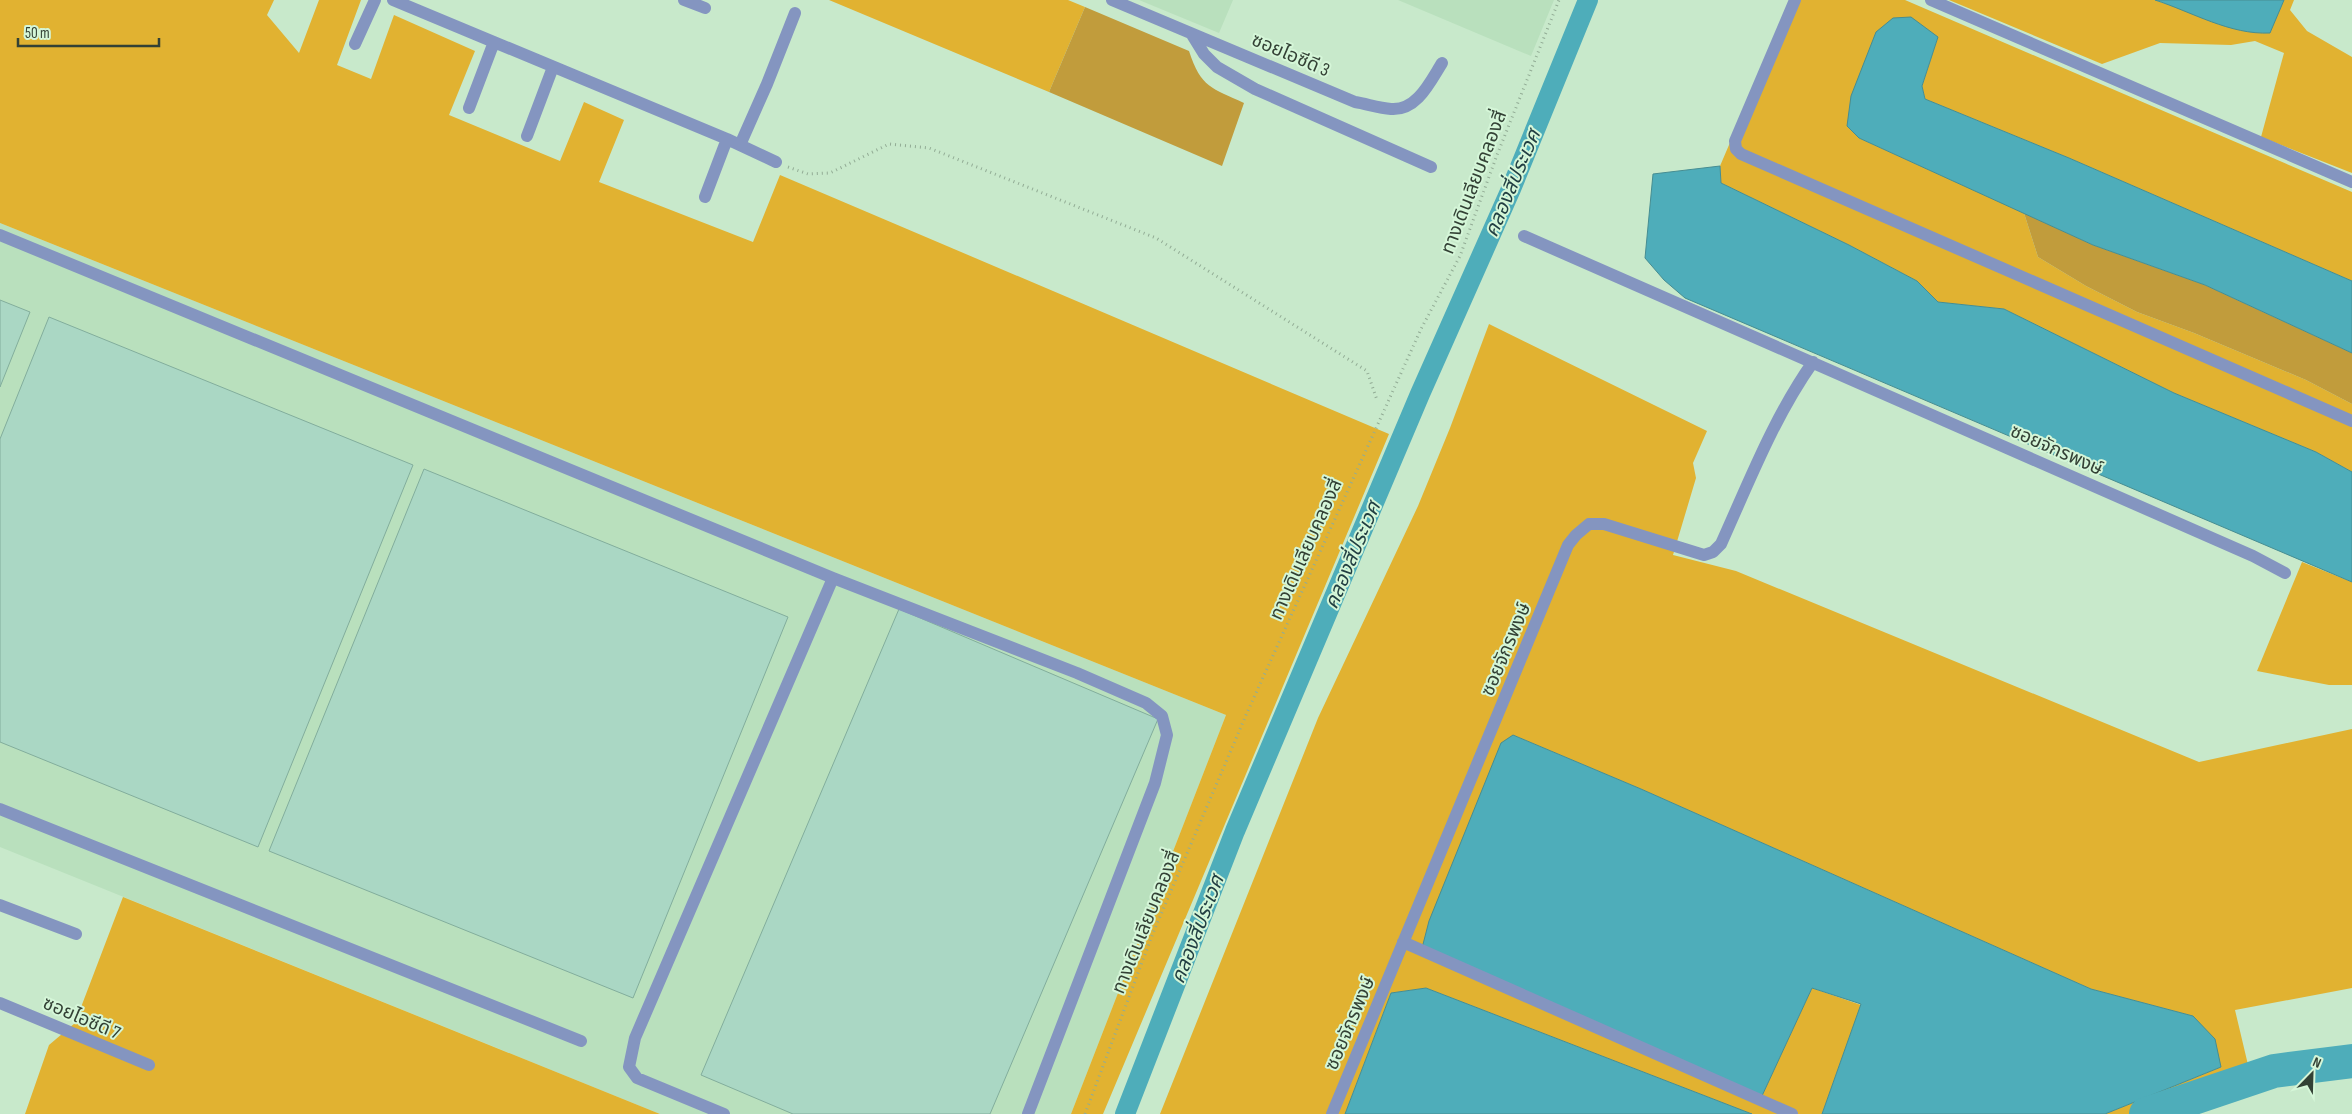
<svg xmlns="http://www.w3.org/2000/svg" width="2352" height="1114" viewBox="0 0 2352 1114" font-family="'Sofia Sans Condensed','Noto Sans Thai',sans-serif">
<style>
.built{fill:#b9e0bd}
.green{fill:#e1b231}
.forest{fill:#c19c3c}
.water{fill:#4eadba;stroke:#468d92}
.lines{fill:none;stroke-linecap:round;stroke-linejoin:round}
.canal{stroke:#4eadba;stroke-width:20}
.river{stroke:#4eadba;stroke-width:34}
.building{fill:#aad7c4;stroke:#82ad9c}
.path{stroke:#92ac95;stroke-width:3;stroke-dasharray:1 4;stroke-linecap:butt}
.minor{stroke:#8495c0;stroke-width:12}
.labels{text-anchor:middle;stroke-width:4;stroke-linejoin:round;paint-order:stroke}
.street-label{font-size:19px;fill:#334135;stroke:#d5f6d8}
.water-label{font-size:20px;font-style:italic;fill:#213e42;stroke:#d5f6d8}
</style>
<rect width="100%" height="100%" fill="#c8e9cb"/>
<path class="built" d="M1139,0H1233L1219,33Z
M1398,0H1554L1531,56Z
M0,223L1226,715L1071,1114H660L0,847Z"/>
<path class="green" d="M0,0H274L267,15L299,53L319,0H361L337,65L371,79L394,15L475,51L449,115L560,161L584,102L624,120L599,182L753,242L780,175L1389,434L1103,1114H1071L1226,715L0,223Z
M829,0H1068L1085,7L1049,92Z
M1791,0H1905L2352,192V281L2069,158L1925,99L1922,86L1938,37L1847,126L1859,138L2024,213L2038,257L2086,286L2137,312L2194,333L2306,380L2352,404V472L2316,452L2174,393L2004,309L1938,302L1917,281L1849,245L1721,183L1720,166Z
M1949,0H2155L2166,4L2279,11L2284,0H2294L2290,10L2307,31L2352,57V173L2261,137L2284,53L2255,41L2231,45L2160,43L2102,64Z
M1489,324L1707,431L1693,463L1696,478L1673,555L1736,571L2199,762L2352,729V988L2235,1010L2249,1069L2140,1114H2105L2221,1067L2193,1016L2091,989L1641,789L1513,735L1761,1097L1812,988L1861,1005L1822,1114H1752L1426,988L1391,993L1345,1114H1160L1318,718L1418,506L1450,428Z
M2302,562L2352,582V685H2329L2257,671Z
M123,897L660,1114H25L49,1045L75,1023Z"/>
<path class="forest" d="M1085,7L1189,51C1201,88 1212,88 1244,103L1222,166L1049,92Z
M2024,213L2093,245L2205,285L2352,353V404L2306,380L2194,333L2137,312L2086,286L2038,257Z"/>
<path class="water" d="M2155,0H2284L2270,33C2230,35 2192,12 2155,0Z
M1911,17L1938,37L1922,86L1925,99L2069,158L2352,281V353L2205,285L2093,245L1859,138L1847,126L1851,96L1876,32L1893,18Z
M1720,166L1721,183L1849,245L1917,281L1938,302L2004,309L2174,393L2316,452L2352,472V582L1685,298L1664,280L1645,258L1653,174Z
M1513,735L1641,789L2091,989L2193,1016L2215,1039L2221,1067L2105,1114H1822L1861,1004L1812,988L1761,1098L1421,952L1429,921L1501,743Z
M1426,988L1752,1114H1345L1391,993Z"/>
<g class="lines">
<path class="canal" d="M1125,1114L1235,831L1420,394L1511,189L1588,0"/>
<path class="river" d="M2146,1114L2274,1071L2352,1061"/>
</g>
<path class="building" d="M0,300L30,312L0,387Z
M49,317L413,465L258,847L0,742V439Z
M424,469L788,617L633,998L269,851Z
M899,609L1158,719L990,1114H793L701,1075Z"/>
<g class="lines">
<path class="path" d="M788,167L808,174L830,173L889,144L929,148L1156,238L1367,371L1377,400
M1085,1114L1153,933L1246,715L1421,329L1460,256L1497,155L1559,0"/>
<path class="minor" d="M393,0L727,139L776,162
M684,0L705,8
M1112,0L1355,102C1367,104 1379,108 1391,109C1417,111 1430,82 1442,63
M1795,0L1735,141L1736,149L1741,154L2352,421
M1931,0L2352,182
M1191,33L1204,54L1217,67L1255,89L1431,167
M355,44L375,0
M469,108L494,42
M527,136L553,67
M740,145L767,84L795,13
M705,197L727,139
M0,235L833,578L1077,673L1146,703L1162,716L1167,735L1155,783L1028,1114
M1524,236L2253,556L2285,573
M0,809L581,1041
M0,905L76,934
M1403,942L1792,1114
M0,1003L149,1065
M724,1114L637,1078L629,1067L635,1038L833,578
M1332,1114L1568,545L1576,535L1589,524H1604L1704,555L1713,552L1721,544C1749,482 1774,417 1813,362"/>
</g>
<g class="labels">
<g class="street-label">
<text transform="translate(1291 54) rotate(23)" y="7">ซอยไอซีดี 3</text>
<text transform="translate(1473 182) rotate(-69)" y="7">ทางเดินเลียบคลองสี่</text>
<text transform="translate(2057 449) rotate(24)" y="7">ซอยจักรพงษ์</text>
<text transform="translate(1305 549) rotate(-66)" y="7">ทางเดินเลียบคลองสี่</text>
<text transform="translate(1505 649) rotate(-67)" y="7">ซอยจักรพงษ์</text>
<text transform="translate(1145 922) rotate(-68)" y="7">ทางเดินเลียบคลองสี่</text>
<text transform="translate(82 1017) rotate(23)" y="7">ซอยไอซีดี 7</text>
<text transform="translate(1349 1023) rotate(-67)" y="7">ซอยจักรพงษ์</text>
</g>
<g class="water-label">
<text transform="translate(1512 183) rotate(-67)" y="7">คลองสี่ประเวศ</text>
<text transform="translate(1352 555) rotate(-67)" y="7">คลองสี่ประเวศ</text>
<text transform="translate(1197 929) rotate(-69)" y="7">คลองสี่ประเวศ</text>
</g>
</g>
<g transform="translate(2312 1074) rotate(23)" stroke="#d5f6d8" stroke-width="4" paint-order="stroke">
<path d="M0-4L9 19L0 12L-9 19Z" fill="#334135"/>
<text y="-8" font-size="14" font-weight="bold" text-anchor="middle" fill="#334135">N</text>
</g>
<path d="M18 38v8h141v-8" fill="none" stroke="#334135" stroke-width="2.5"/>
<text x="25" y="38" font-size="15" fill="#334135" stroke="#d5f6d8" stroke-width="4" paint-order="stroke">50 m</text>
</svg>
